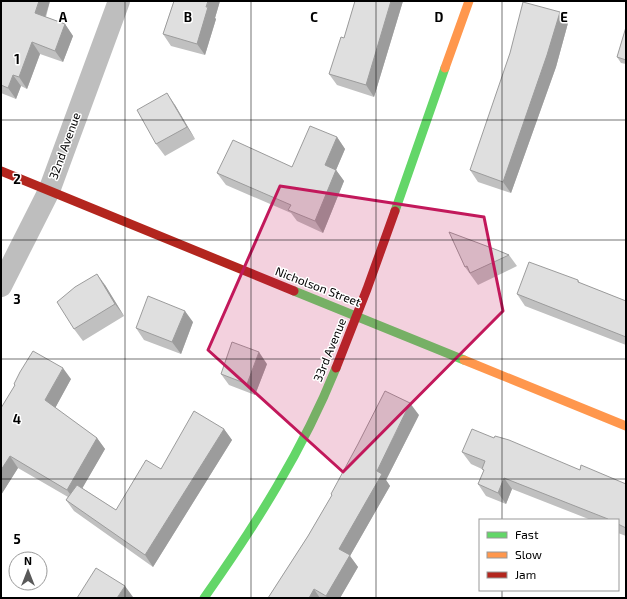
<svg xmlns="http://www.w3.org/2000/svg" width="627" height="599" viewBox="0 0 627 599" font-family="'Exo 2',sans-serif">
<style>
.lines{fill:none;stroke-linecap:round;stroke-linejoin:round}
.street{stroke:#bebebe;stroke-width:22}
.fast{stroke:#63d668;stroke-width:9}
.slow{stroke:#ff974d;stroke-width:9}
.jam{stroke:#b3261e;stroke-width:9}
.wall{fill:#c0c0c0}
.shaded-wall{fill:#9c9c9c}
.building{fill:#dfdfdf;stroke:#9c9c9c}
.marked{fill:#c2185b;fill-opacity:0.2;stroke:#c2185b;stroke-width:3;stroke-linejoin:round}
.grid{fill:none;stroke:#000;stroke-width:1;stroke-opacity:0.55}
.labels{text-anchor:middle;stroke-width:3;stroke-linejoin:round;paint-order:stroke}
.street-label{font-size:12px;fill:#000;stroke:#fff}
.grid-label{font-size:13px;text-anchor:middle;font-weight:bold;fill:#000;stroke:#fff;stroke-width:3;stroke-linejoin:round;paint-order:stroke}
</style>
<rect width="100%" height="100%" fill="#fff"/>
<g class="lines">
<path class="street" d="M1,286L49,191L119,1"/>
<path class="fast" d="M395,211L445,68
M294,291L464,360
M204,598C255,526 303,450 336,368"/>
<path class="slow" d="M445,68L469,1
M464,360L626,426"/>
<path class="jam" d="M1,171L294,291
M336,368L367,289L395,211"/>
</g>
<path class="wall" d="M1,1H50L46,17L65,24L73,36L63,62L40,54L27,89L21,86L16,99L1,93Z
M174,1H220L215,18L216,19L205,55L171,46L163,34Z
M355,1H403L374,97L337,85L329,74L344,38Z
M568,23L556,67L511,193L478,182L470,170Z
M626,27V64L621,63L617,57Z
M175,105L195,139L165,156L156,144Z
M337,137L345,149L336,170L344,181L323,233L297,221L291,213L226,185L217,173L292,167Z
M449,232L509,255L517,266L478,285L465,267Z
M578,280L580,283L626,301V345L525,306L517,294Z
M105,285L124,316L83,341L74,329Z
M193,322L181,354L144,340L136,328Z
M267,364L255,395L229,385L221,374Z
M71,379L55,408L97,438L105,449L82,488L116,510L161,469L224,429L232,440L153,567L74,511L66,500L68,497L18,468L1,495V408L15,386L14,384Z
M419,415L386,480L390,486L350,556L358,567L340,598H268L308,536L332,495L331,494Z
M494,438L580,470L626,484V536L618,533V520H591L512,489L506,504L486,496L478,484L484,471L482,469L471,464L462,452Z"/>
<path class="shaded-wall" d="M39,1H50L43,24L35,13Z
M208,1H220L215,18L216,19L205,55L197,44Z
M391,1H403L374,97L366,85Z
M560,12L568,23L556,67L511,193L503,182Z
M65,24L73,36L63,62L55,51Z
M32,42L40,54L27,89L19,77Z
M13,75L21,86L16,99L8,88Z
M167,93L175,105L195,139L187,127Z
M337,137L345,149L336,170L344,181L323,233L315,221L325,165Z
M97,274L105,285L124,316L115,304Z
M185,311L193,322L181,354L172,342Z
M259,352L267,364L255,395L247,384Z
M63,368L71,379L53,412L45,400Z
M410,403L419,415L386,480L390,486L350,556L358,567L340,598H327L326,596L339,549Z
M224,429L232,440L153,567L145,555Z
M97,438L105,449L75,501L67,490Z
M10,456L18,468L1,495V470Z
M504,478L512,489L506,504L498,493Z
M125,586L133,597V598H117Z
M314,589L320,598H309Z"/>
<path class="building" d="M1,1H39L35,13L65,24L55,51L32,42L19,77L13,75L8,88L1,85Z
M174,1H208L206,7H208L197,44L163,34Z
M355,1H391L366,85L329,74L341,37L344,38Z
M523,2L560,12L547,55L503,182L470,170L510,53Z
M626,27V60L617,57Z
M167,93L187,127L156,144L137,110Z
M310,126L337,137L325,165L336,170L315,221L288,210L291,205L217,173L233,140L292,167Z
M449,232L497,250L509,255L470,273L467,266L465,267Z
M529,262L578,280V282L626,301V337L517,294Z
M97,274L115,304L74,329L57,302L75,287Z
M148,296L185,311L172,342L136,328Z
M232,342L259,352L247,384L221,374Z
M33,351L63,368L45,400L97,438L67,490L10,456L1,470V408L15,385L14,384L20,372Z
M385,391L410,403L377,471L382,474L339,549L350,555L326,596L314,589L309,598H268L308,536L332,495L331,494L358,444Z
M194,411L224,429L145,555L66,500L77,485L116,510L146,460L161,469Z
M472,429L494,438L495,436L509,440L580,470L581,465L626,484V528L618,524V520H608V519L504,478L498,493L478,484L484,470L482,469L485,461L462,452Z
M96,568L125,586L117,598H77Z"/>
<path class="marked" d="M280,186L484,217L503,311L343,472L208,350Z"/>
<path class="grid" d="M125,1V598M251,1V598M376,1V598M502,1V520M1,120H626M1,240H626M1,359H626M1,479H626M502,590V598"/>
<g class="labels">
<g class="street-label">
<text transform="translate(65 146) rotate(-70)" y="4">32nd Avenue</text>
<text transform="translate(318 287) rotate(21)" y="4">Nicholson Street</text>
<text transform="translate(330 350) rotate(-68)" y="4">33rd Avenue</text>
</g>
</g>
<g class="grid-label">
<text x="63" y="22">A</text>
<text x="188" y="22">B</text>
<text x="314" y="22">C</text>
<text x="439" y="22">D</text>
<text x="564" y="22">E</text>
<text x="17" y="64">1</text>
<text x="17" y="184">2</text>
<text x="17" y="304">3</text>
<text x="17" y="424">4</text>
<text x="17" y="544">5</text>
</g>
<rect width="627" height="599" fill="none" stroke="#000000" stroke-width="4"/>
<rect x="479" y="519" width="140" height="72" fill="#ffffff" stroke="#999999"/>
<rect x="487" y="532" width="20" height="6" fill="#63d668" stroke="#999999"/>
<text x="515" y="539" font-size="12" fill="#000000">Fast</text>
<rect x="487" y="552" width="20" height="6" fill="#ff974d" stroke="#999999"/>
<text x="515" y="559" font-size="12" fill="#000000">Slow</text>
<rect x="487" y="572" width="20" height="6" fill="#b3261e" stroke="#999999"/>
<text x="515" y="579" font-size="12" fill="#000000">Jam</text>
<g transform="translate(28 571)"><circle r="19" fill="#ffffff" stroke="#999999"/>
<path d="M0-3L7 15L0 10L-7 15Z" fill="#595959"/>
<text y="-6" font-size="11" font-weight="bold" text-anchor="middle" fill="#000000">N</text>
</g>
</svg>
